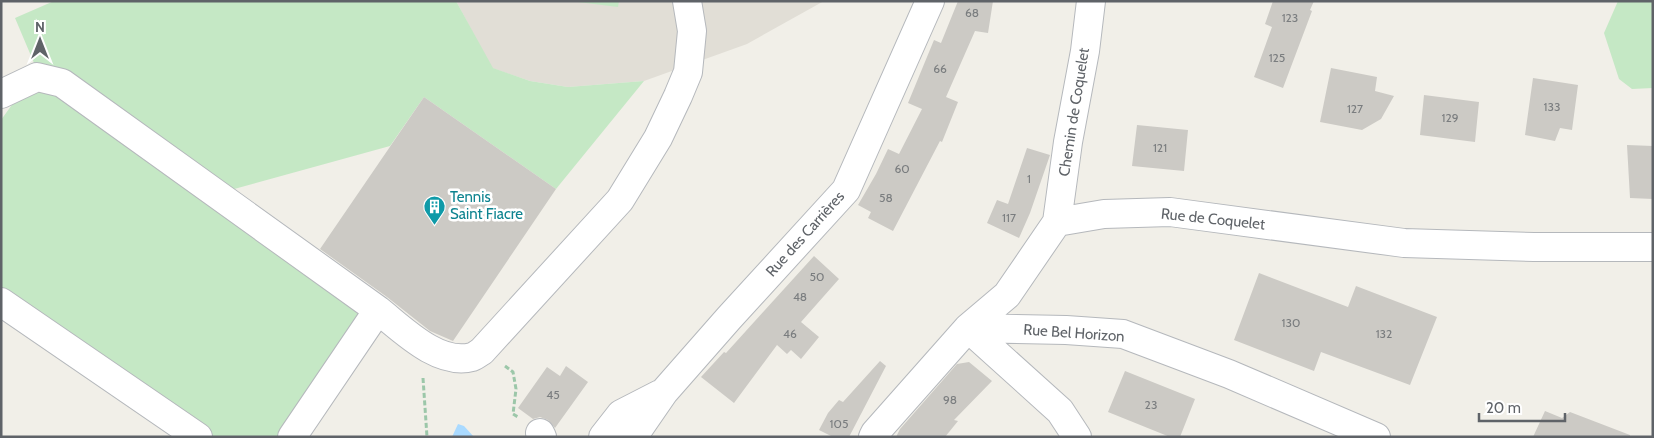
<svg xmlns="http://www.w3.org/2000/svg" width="1654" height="438" viewBox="0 0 1654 438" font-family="Cabin,sans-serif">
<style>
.education{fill:#e1ded6}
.green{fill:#c5e8c5}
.water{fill:#aadaff}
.building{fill:#cccac5}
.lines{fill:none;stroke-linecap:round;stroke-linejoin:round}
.minor-casing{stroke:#b5b8bc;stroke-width:30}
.path{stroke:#9cc7a9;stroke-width:3;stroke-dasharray:5 2.5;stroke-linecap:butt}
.minor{stroke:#fff;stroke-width:28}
.labels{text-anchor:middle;stroke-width:5;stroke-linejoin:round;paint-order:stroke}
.number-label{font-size:12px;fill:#7a7d7f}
.street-label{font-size:15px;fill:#5f6368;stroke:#fff}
.culture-label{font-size:15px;fill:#0d838f;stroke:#fff;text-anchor:start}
</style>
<rect width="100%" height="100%" fill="#f1efe8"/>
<path class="education" d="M456,1H824L747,44L644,81L568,87L530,81L492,68Z"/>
<path class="green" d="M54,1H456L493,68L530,81L568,87L644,81L556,189L424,97L390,146L216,194L377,306L285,437H205L1,295V120L37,70L15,18Z
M570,1H619L618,7Z
M1618,1H1653V88L1632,89L1619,79L1604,33Z"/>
<path class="water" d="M458,424L464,426L474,437H452Z"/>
<path class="building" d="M958,1H993L988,33L975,31L946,97L958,102L942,142L940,141L893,231L868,218L871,212L858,205L876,174L888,149L899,154L922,109L908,103L934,40L941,43Z
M1273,1H1314L1310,10L1312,11L1283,88L1254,77L1272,27L1265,24Z
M1331,68L1377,77L1375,91L1394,96L1381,119L1362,130L1320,122Z
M1533,78L1578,85L1572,130L1560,128L1555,141L1525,135Z
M1424,95L1479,102L1475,142L1420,135Z
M424,97L556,189L453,341L430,331L387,297L320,249Z
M1137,125L1188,130L1184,171L1132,166Z
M1627,145L1653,146V199L1630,198Z
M1027,148L1050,155L1030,213L1019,238L987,223L997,200L1008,204Z
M814,256L839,279L801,322L819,337L801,359L791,350L787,354L777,345L734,403L701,377L724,352L726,353Z
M1259,273L1348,307L1356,286L1437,317L1410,385L1321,352L1314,371L1234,340Z
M880,361L886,366L849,437H833L819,430L828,413L839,400L843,402Z
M969,362L992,381L954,420L958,421L945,437H896L900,429L957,364Z
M566,366L588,382L555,428L548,420L540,417L533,419L518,408L547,367L560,376Z
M1125,371L1195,399L1180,437H1170L1108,412Z
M1545,411L1562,418L1570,412L1630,435V437H1533Z"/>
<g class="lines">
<defs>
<path id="minor" d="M1,94L37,77L62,83L378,310C402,329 438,366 472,357C475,356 479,353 482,351L620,200L658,138L678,96L688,72L692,31L687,1
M1057,222L1068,142L1085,51L1091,1
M1,302L198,437
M968,328L1066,330L1123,334L1229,374L1376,437
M968,328L1060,411L1077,437
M540,433L542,437
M292,437L378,310
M603,437L621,414L660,394
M633,437L664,392L729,318L846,190L930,1
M873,437L875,433L968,328L1007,295L1057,222L1104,214L1170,212L1404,243L1534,247H1653"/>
</defs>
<use href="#minor" class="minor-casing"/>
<path class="path" d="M505,366L513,372L516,389L513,414L518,417
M423,378L427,437"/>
<use href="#minor" class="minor"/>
</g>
<defs>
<symbol id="building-pin" viewBox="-11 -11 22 30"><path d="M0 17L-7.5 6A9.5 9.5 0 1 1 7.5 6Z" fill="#0f9aa8" stroke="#fff"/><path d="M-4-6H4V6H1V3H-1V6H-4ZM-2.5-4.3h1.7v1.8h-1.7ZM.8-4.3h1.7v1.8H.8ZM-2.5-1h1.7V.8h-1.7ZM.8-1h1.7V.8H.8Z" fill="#fff"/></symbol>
</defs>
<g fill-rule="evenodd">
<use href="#building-pin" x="422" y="194" width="25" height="34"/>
</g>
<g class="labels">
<g class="number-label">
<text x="972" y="17">68</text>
<text x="1290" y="22">123</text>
<text x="1277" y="62">125</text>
<text x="940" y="73">66</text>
<text x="1552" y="111">133</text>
<text x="1355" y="113">127</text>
<text x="1450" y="122">129</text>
<text x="1160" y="152">121</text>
<text x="902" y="173">60</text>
<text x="1029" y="183">1</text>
<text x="886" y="202">58</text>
<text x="1009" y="222">117</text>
<text x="817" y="281">50</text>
<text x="800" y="301">48</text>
<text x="1291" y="327">130</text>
<text x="790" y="338">46</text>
<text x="1384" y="338">132</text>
<text x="553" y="399">45</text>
<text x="950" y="404">98</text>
<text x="1151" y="409">23</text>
<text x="839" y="428">105</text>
</g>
<g class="street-label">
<text transform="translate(1074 112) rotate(-81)" y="5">Chemin de Coquelet</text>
<text transform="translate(1213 219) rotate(6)" y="5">Rue de Coquelet</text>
<text transform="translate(805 234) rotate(-48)" y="5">Rue des Carrières</text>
<text transform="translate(1074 333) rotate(4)" y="5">Rue Bel Horizon</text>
</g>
<g class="culture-label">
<text x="450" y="202">Tennis<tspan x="450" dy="17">Saint Fiacre</tspan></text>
</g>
</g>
<rect width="1654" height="438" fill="none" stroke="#5f6368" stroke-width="5"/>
<g transform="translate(40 40)" stroke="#ffffff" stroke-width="4" paint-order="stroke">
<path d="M0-4L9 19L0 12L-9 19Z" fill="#5f6368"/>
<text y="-8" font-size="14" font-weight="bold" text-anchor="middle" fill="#5f6368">N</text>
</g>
<path d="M1479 413v8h86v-8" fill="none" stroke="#5f6368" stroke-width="2.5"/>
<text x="1486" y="413" font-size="15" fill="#5f6368" stroke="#ffffff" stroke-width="4" paint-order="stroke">20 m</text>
</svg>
